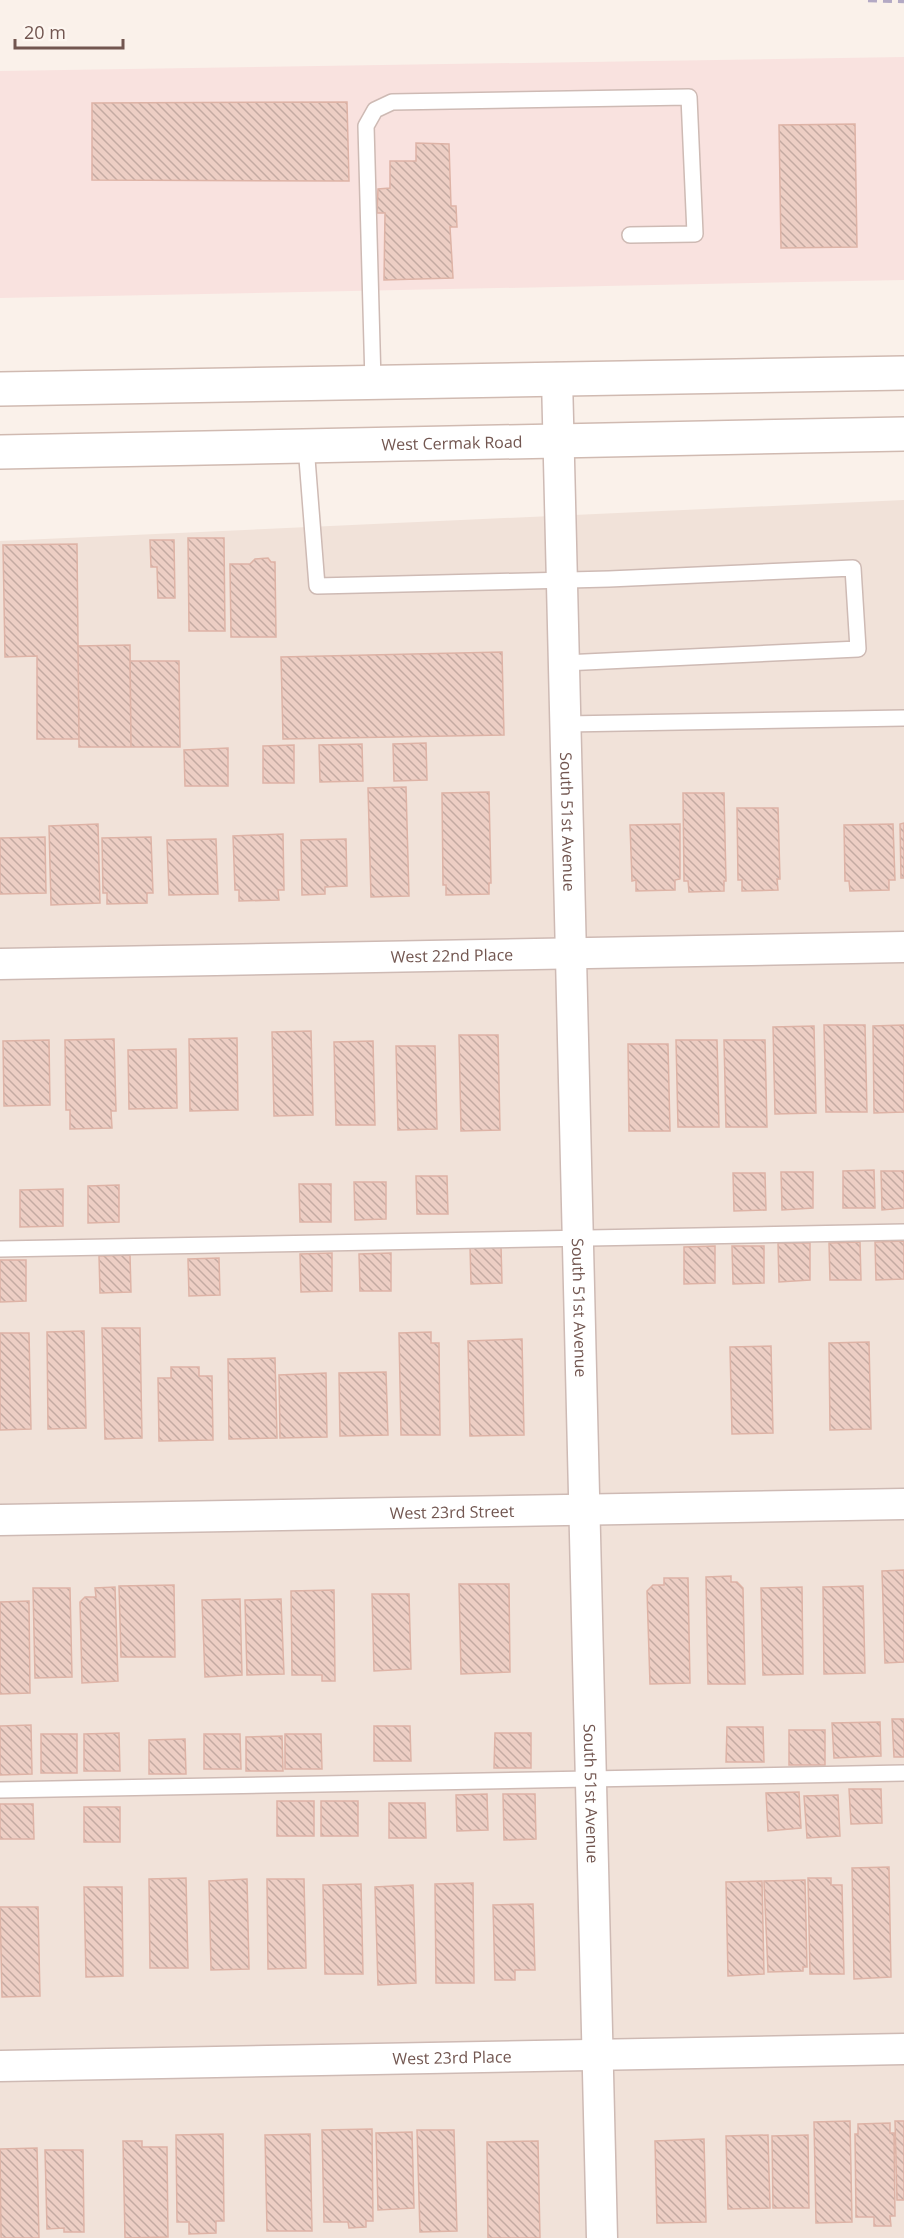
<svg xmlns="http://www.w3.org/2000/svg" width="904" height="2238" viewBox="0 0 904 2238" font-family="'Open Sans',sans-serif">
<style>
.residential{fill:#f1e2d9}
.commercial{fill:#f9e2df}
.building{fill:url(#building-back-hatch);stroke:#deb3a6;stroke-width:1.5}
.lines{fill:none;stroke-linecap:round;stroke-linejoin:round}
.lane-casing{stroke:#cebab4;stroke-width:18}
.street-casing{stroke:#cebab4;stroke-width:33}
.secondary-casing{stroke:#d0bab1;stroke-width:36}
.lane{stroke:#fff;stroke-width:15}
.street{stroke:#fff;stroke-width:30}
.secondary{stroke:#fff;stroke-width:33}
.rail{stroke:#b3a9c4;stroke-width:4.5;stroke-dasharray:9 6;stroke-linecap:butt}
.labels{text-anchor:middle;stroke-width:4.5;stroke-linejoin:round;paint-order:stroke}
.street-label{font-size:16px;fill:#725650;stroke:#fdf6f0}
</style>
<defs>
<pattern id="building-back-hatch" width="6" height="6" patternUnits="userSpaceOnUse" patternTransform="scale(1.5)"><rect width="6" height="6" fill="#edcec4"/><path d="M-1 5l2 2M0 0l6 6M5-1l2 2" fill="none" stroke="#c4aaa2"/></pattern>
</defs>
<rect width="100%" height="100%" fill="#faf1ea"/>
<path class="residential" d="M904,500V2238H0V541Z"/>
<path class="commercial" d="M904,57V280L0,298V71Z"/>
<path class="building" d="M347,102L349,181L92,180V103Z
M855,124L857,247L781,248L779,125Z
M416,143L449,144L451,206H456L457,227H450L453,278L384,280L385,213H377L378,189L390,188V161H416Z
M188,538H224L225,631H189Z
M150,540H174L175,598H158L157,567H151Z
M77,544L79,739H37V656L5,657L3,545Z
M268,558L271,562H275L276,637H231L230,564H250L255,559Z
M130,645L131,747H79L78,646Z
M502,652L504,735L283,739L281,657Z
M130,661H179L180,747H131Z
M426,743L427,780L394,781L393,744Z
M362,744L363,781L320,782L319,745Z
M294,745V783H263V746Z
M228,748V786H185L184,750Z
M406,787L409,896L371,897L368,788Z
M489,792L491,883H489V894L446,895V885H443L442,793Z
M683,793H724L726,881H724V891L689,892L688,881H684Z
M737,808H778L780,879H777L778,890L742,891V880H738Z
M904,823V878H901L900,824Z
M98,824L100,903L51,905L49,826Z
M680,824V879L675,880V890L636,891V880L632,881L630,825Z
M893,824L895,880H889V890L850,891L849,881H845L844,825Z
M283,834L284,890H278L279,900L239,901V890H235L233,836Z
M45,837L46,893L0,894V838Z
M151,837L153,893H147V903L107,904V893H103L102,838Z
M216,839L218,894L169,895L167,840Z
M346,839L347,886L325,887V894L302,895L301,840Z
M824,1025H865L867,1112H826Z
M904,1025V1112L874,1113L873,1026Z
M814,1026L816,1113L775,1114L773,1027Z
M311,1031L313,1115L274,1116L272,1032Z
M459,1035H498L500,1130L461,1131Z
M237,1038L238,1110L190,1111L189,1039Z
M114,1039L116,1111H111L112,1128L70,1129V1110H66L65,1040Z
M49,1040L50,1105L4,1106L3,1041Z
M676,1040H717L719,1127H678Z
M724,1040H765L767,1127H726Z
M373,1041L375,1125H336L334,1042Z
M628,1044H668L670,1131H629Z
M396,1046H435L437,1129L398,1130Z
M176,1049L177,1108L129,1109L128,1050Z
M874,1170L875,1208H843V1171Z
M881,1171H904V1208L882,1210Z
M781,1172H813V1208L782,1210Z
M733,1173H765L766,1210L734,1211Z
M416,1176H447L448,1214H417Z
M354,1182H386V1219L355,1220Z
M299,1184H331V1222H300Z
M119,1185V1222L88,1223V1186Z
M63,1189V1226L20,1227V1190Z
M904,1241V1279L876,1280L875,1242Z
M860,1242L861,1280H830L829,1243Z
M778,1243H810V1280L779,1282Z
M470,1246H501L502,1283L471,1284Z
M715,1246V1283L684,1284V1247Z
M732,1246H764V1283L733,1284Z
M332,1253V1291L301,1292L300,1254Z
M391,1253V1291H360L359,1254Z
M130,1255L131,1292L100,1293L99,1256Z
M219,1258L220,1295L189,1296L188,1259Z
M0,1260H26V1301L0,1302Z
M102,1328H140L142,1438L105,1439Z
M84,1331L86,1428L48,1429L47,1332Z
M431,1332V1343H439L440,1435H401L399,1333Z
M0,1333H29L31,1429L0,1430Z
M522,1339L524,1435L470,1436L468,1341Z
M869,1342L871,1429L830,1430L829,1343Z
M771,1346L773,1433L732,1434L730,1347Z
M275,1358L277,1438L229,1439L228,1359Z
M171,1367H199V1376H212L213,1440L159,1441L158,1378H171Z
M386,1372L388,1435L340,1436L339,1373Z
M326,1373L327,1437L280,1438L279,1375Z
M904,1570V1662L885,1663L882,1571Z
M731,1576V1582H737L743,1588L745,1684H708L706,1577Z
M664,1578H688L690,1683L650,1684L647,1591L653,1585H664Z
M459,1584H509L510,1672L461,1674Z
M174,1585L175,1657H121L119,1586Z
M863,1586L865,1673L824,1674L823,1587Z
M115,1587L118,1681L82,1683L80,1602L85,1597H96L95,1588Z
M802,1587L803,1674L763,1675L761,1588Z
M33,1588H70L72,1677L35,1678Z
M334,1590L335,1681H322V1675H292L291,1591Z
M372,1594H409L411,1669L374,1671Z
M240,1599L242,1675L205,1677L202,1600Z
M281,1599L284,1674L247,1675L245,1600Z
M29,1601L30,1693L0,1694V1602Z
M892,1719H904V1757H894Z
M880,1722L881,1756L834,1758L832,1723Z
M31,1725L32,1774L0,1775V1726Z
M374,1726H410L411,1761H374Z
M727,1727H763L764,1762H726Z
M789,1730H825V1765H789Z
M119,1733L120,1771H84V1734Z
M495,1733H531V1768H494Z
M41,1734H77V1773H41Z
M204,1734H240L241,1769H204Z
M285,1734H321L322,1769H285Z
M282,1736L283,1771H246V1737Z
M185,1739L186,1774H149V1740Z
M849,1789H881L882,1823L851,1824Z
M799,1792L801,1828L768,1831L766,1793Z
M487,1794L488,1830L457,1831L456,1795Z
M503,1794H535L536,1839L504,1840Z
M838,1795L840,1836L807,1838L804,1796Z
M277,1801H314V1836H277Z
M321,1801H358V1836H321Z
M389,1803H425L426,1838H389Z
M0,1804H33L34,1839H0Z
M84,1807H120V1842H84Z
M889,1867L891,1977L854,1979L852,1868Z
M186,1878L188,1968H150L149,1879Z
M808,1878H831V1885H842L844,1974H810Z
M247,1879L249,1969L211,1970L209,1881Z
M267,1879H304L306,1968L268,1969Z
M805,1880L807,1967H803V1971L768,1972L764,1881Z
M762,1881L764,1974L728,1976L726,1882Z
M473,1883L474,1983H436L435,1884Z
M361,1884L363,1974H325L323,1885Z
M413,1885L416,1983L378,1985L375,1887Z
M84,1887H122L123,1976L86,1977Z
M533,1904L535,1970H515V1980H495L493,1905Z
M0,1907H38L40,1996L2,1997Z
M850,2121L852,2222L816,2223L814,2122Z
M895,2121H904V2200H897Z
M890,2123V2133H894L895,2216H890L891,2226H874V2217H856L855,2134H858V2124Z
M372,2129L373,2221H366V2227L349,2228L348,2222H324L322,2130Z
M417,2130H454L457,2231L420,2232Z
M412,2132L414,2208L378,2210L376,2133Z
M223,2134L224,2221H216V2233L189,2234V2222H177L176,2135Z
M310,2134L312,2231H267L265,2135Z
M768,2135L770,2208L728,2209L726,2136Z
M808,2135L809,2208H773L772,2136Z
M704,2139L706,2222L657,2223L655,2141Z
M123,2141H142V2147H167L168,2237L125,2238Z
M538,2141L540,2238H488L487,2142Z
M37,2148L39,2238H1L0,2149Z
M45,2150H83L84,2232H64V2228L47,2229Z"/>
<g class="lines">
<defs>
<path id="lane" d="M373,382L366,126L375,110L392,102L689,97L695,234L630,235
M306,446L317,586L609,579L853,568L858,649L564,663
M566,724L904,718
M0,1249L904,1232
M0,1790L904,1773"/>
<g id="street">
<path id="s1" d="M557,378L602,2238"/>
<path id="s2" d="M0,964L904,947"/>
<path id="s3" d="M0,1520L904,1504"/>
<path id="s4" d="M0,2066L904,2049"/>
</g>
<g id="secondary">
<path d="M0,389L904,373"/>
<path id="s5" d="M0,452L904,434"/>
</g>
</defs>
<use href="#lane" class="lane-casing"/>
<use href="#street" class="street-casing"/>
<use href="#secondary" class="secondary-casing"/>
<use href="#lane" class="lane"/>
<use href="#street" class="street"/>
<use href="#secondary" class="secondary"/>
<path class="rail" d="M868,0L904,1"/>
</g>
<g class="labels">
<g class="street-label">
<text dy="6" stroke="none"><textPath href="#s5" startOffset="452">West Cermak Road</textPath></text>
<text dy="6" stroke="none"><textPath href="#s1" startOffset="444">South 51st Avenue</textPath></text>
<text dy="6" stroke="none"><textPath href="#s2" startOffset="452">West 22nd Place</textPath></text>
<text dy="6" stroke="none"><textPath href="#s1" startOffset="930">South 51st Avenue</textPath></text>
<text dy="6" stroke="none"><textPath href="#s3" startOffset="452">West 23rd Street</textPath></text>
<text dy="6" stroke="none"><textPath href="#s1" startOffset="1416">South 51st Avenue</textPath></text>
<text dy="6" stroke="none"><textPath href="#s4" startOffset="452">West 23rd Place</textPath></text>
</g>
</g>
<path d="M15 39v9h108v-9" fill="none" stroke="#725650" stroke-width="3"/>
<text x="24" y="39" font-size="18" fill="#725650" stroke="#fdf6f0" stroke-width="4.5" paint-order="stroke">20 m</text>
</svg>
